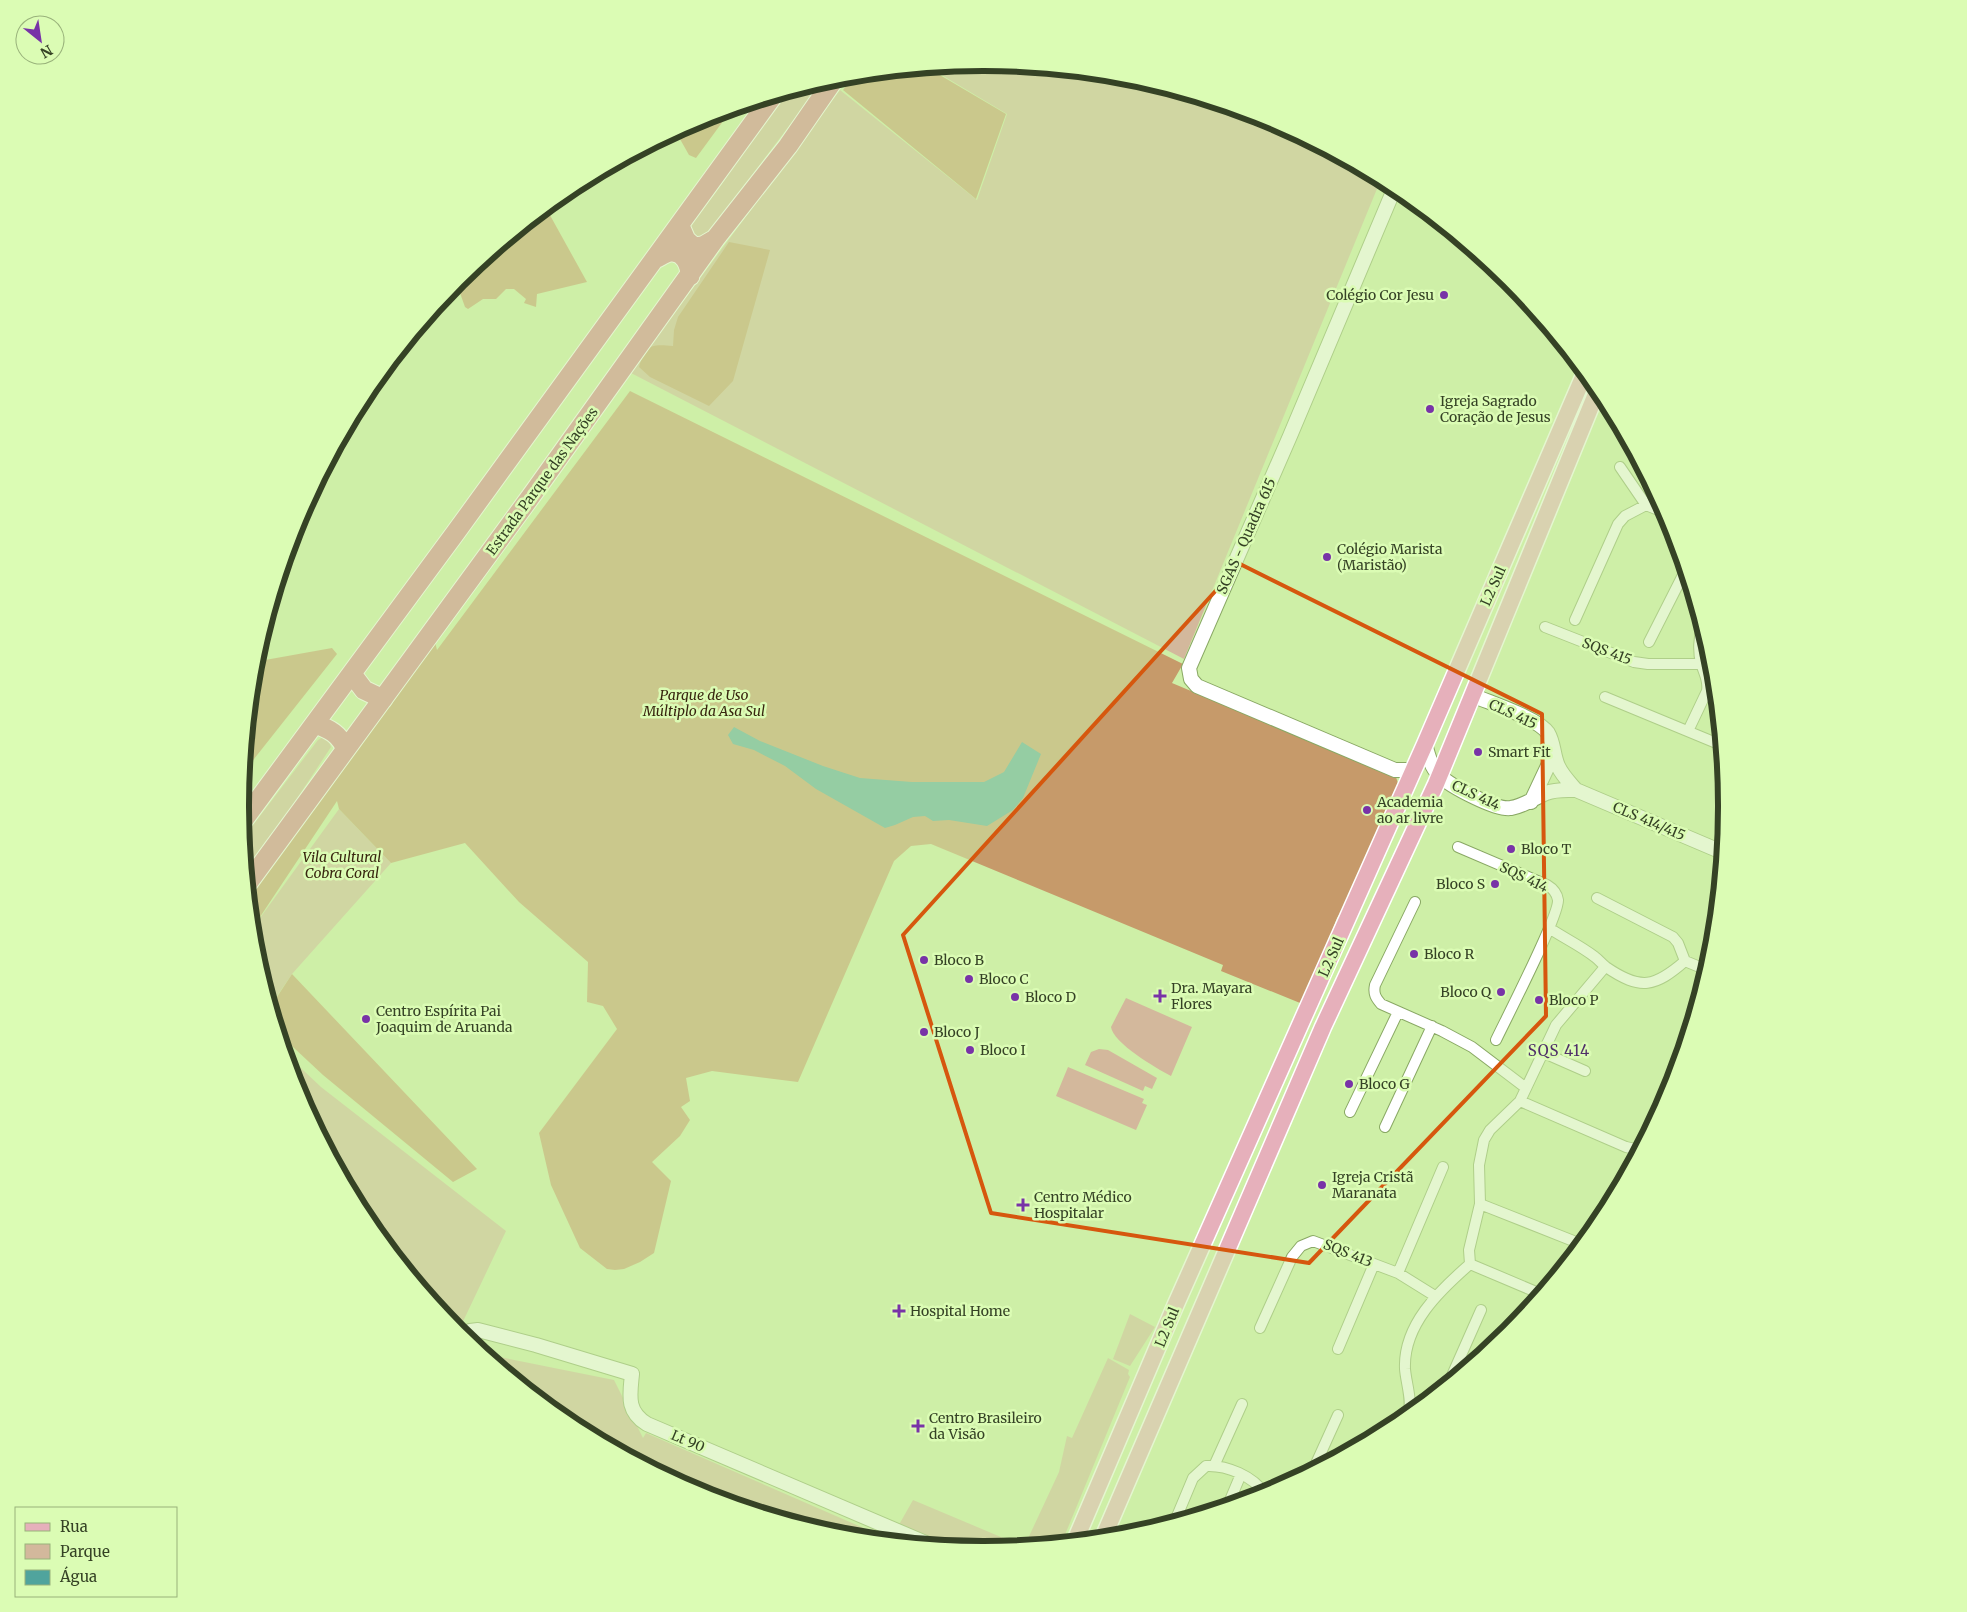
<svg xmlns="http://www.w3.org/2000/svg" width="1967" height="1612" viewBox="0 0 1967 1612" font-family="Merriweather,serif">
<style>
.green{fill:#d3b89c}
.forest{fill:#c69a6a}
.water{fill:#50a49d}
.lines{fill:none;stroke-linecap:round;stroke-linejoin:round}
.street-casing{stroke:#89a864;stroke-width:12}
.secondary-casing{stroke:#89a864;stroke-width:16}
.primary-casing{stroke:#fff;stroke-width:19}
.highway-casing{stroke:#fff;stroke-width:21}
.street{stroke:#fff;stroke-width:10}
.secondary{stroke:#fff;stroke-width:14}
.primary{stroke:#e6b0bb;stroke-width:16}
.highway{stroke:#d57c8d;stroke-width:19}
.marked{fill:none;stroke:#d6570e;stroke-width:4;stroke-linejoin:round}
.poi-dot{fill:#7833a7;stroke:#dbfcb4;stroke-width:2}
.labels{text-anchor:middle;stroke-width:5;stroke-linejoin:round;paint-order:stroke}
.poi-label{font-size:14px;fill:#354225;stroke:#dbfcb4;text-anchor:start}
.street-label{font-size:14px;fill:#354225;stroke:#dbfcb4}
.park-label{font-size:14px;font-style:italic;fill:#38250f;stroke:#dbfcb4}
.neighbourhood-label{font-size:15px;letter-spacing:1px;fill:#503069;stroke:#dbfcb4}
.rim{fill:none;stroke:#354225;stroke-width:6}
</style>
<rect width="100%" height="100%" fill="#ceefa7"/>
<path class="green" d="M984,63L1129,77L1268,119L1381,179L1184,659L631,373L652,343L840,90L977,200L1007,114L930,68Z
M823,81L706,236L697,239L690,229L691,226L724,181L751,136L783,94Z
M323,737L329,742L331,747L247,874L243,838L318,740Z
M339,809L391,863L292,974L271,1005L254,951L252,929Z
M1126,998L1192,1027L1171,1076C1156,1068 1113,1043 1111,1027Z
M1099,1049L1108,1050L1157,1078L1152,1089L1145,1086L1143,1091L1085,1065L1091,1052Z
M286,1054L321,1087L506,1231L458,1332L365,1219L296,1090Z
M1068,1067L1144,1099L1142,1103L1147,1105L1136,1130L1056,1096Z
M1130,1314L1155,1327L1130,1366L1113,1359Z
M485,1354L614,1380L643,1438L646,1433L891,1540L838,1535L699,1493L570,1424Z
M1108,1358L1129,1370L1128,1374L1130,1377L1062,1542L1025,1545L1059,1472L1067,1436L1072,1438Z
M913,1500L1020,1545L983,1549L928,1544L896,1530Z"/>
<path class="forest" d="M928,68L1006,114L976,199L843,90L854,75Z
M732,109L696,158L689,155L676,132L699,119Z
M546,208L587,282L537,294L536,307L524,303L526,299L514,289H506L496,299H483L468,309L465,307L460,293L449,292L458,280Z
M729,242L770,250L733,381L709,406L650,377L639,367C646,345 650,344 673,346L674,330L678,317Z
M630,391L1183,664L1172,683L1396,777L1400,790L1358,886L1337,918L1330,937L1327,955L1305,1005L1221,971L1223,965L931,844L911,846L894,861L798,1082L712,1071L686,1078L690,1101L681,1107L690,1120L680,1136L652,1162L671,1181L654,1253L640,1262L624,1269L615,1270L607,1269L580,1248L551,1185L539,1133L617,1029L603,1006L587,1002L588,962L519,902L465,843L391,863L339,809L337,801L252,929L248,891L435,642L437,650Z
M332,648L337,654L243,773L254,662Z
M292,974L477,1169L453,1182L323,1075L293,1047L279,1033L271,1006Z"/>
<path class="water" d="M734,727L760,741L823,766L860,778L912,782H984L1004,772L1022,742L1041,754L1023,798L1013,810L987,826L949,820L933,821L925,816L913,817L895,825L885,828L816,789L785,766L754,750L733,744L728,735Z"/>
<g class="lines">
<defs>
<path id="street" d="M1620,467L1646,505L1666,513
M1575,620L1618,524L1625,516L1646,505
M1545,627L1634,662L1648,664H1701
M1649,642L1685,571
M1605,697L1721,745
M1688,731L1707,691C1709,680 1704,674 1701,663C1698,652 1699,637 1702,626
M1458,847L1547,885C1552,888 1557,893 1558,900C1559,916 1506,1019 1496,1040
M1597,898L1673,937L1678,943L1685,961
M1415,902L1375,985C1373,994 1376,998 1381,1004L1442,1031L1472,1047L1526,1088
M1549,928C1564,938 1581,946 1595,957C1599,960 1602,964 1606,967C1641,991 1655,987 1685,961L1707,970
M1544,1053L1585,1071
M1520,1101L1626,1147L1635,1149L1640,1148
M1350,1112L1398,1012
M1385,1127L1432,1026
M1480,1204L1581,1244
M1470,1264L1469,1250L1480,1204L1479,1165L1484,1140L1490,1130L1520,1101L1556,1025L1605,967
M1470,1264L1541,1294
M1398,1273L1443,1167
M1260,1328L1292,1257L1301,1246L1313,1241L1398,1273L1435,1296
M1338,1349L1374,1264
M1450,1380L1481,1310
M1408,1415C1413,1402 1406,1383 1405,1369C1403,1325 1439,1291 1470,1264
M1214,1466L1242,1404
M1314,1468L1338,1415
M1228,1505L1241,1474
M1175,1521L1193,1478L1206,1466C1227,1465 1253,1476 1265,1494"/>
<path id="secondary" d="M1395,187L1290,436L1189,668L1191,679L1197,686L1395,770H1413
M1472,695C1490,703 1538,718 1548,733C1554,743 1553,755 1558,766C1562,775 1569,782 1576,790
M1425,744C1428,755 1431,767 1439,775C1450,786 1497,811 1511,808C1524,806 1534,798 1546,793C1556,789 1566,790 1576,790L1722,852
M1531,802L1554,753
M466,1339L470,1331L478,1330L536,1345L632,1374C630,1395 626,1411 647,1424L928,1544"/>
<path id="primary" d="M1103,1538L1323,1027L1436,784L1598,389
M1075,1541L1176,1304L1425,744L1585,373"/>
<path id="highway" d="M680,226L686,240L694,247L703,246L715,239
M655,259C660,257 666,252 671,252C684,251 690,265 690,276
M352,674L364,690L383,699
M315,724C330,729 339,734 346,749
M242,822L456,532L772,97
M248,883L534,492L715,239L788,146L835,78"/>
</defs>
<use href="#street" class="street-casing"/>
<use href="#secondary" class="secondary-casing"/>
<use href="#primary" class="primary-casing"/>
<use href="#highway" class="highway-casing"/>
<use href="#street" class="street"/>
<use href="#secondary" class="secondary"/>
<use href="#primary" class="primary"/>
<use href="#highway" class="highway"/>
</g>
<path d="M0 0H1967V1612H0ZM1240,564L1542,714L1546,1016L1309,1263L991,1213L903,935Z" fill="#ceefa7" fill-opacity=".55" fill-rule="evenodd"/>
<path class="marked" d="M1240,564L1542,714L1546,1016L1309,1263L991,1213L903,935Z"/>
<g class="poi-dot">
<circle cx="1444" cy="295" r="5"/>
<circle cx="1430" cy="409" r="5"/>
<circle cx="1327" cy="557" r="5"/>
<circle cx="1478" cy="752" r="5"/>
<circle cx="1367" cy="810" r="5"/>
<circle cx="1511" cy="849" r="5"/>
<circle cx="1495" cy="884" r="5"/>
<circle cx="1414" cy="954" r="5"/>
<circle cx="924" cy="960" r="5"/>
<circle cx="969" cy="979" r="5"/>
<circle cx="1501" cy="992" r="5"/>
<path d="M1157.5 988.5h5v5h5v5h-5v5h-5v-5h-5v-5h5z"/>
<circle cx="1015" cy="997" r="5"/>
<circle cx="1539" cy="1000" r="5"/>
<circle cx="366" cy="1019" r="5"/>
<circle cx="924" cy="1032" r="5"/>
<circle cx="970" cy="1050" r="5"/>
<circle cx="1349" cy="1084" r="5"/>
<circle cx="1322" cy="1185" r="5"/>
<path d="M1020.5 1197.5h5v5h5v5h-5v5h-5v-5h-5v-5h5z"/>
<path d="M896.5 1303.5h5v5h5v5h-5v5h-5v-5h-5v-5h5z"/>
<path d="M915.5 1418.5h5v5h5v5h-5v5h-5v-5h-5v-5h5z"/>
</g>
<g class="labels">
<g class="poi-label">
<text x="1434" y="300" text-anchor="end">Colégio Cor Jesu</text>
<text x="1440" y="406">Igreja Sagrado<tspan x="1440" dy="16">Coração de Jesus</tspan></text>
<text x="1337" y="554">Colégio Marista<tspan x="1337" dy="16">(Maristão)</tspan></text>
<text x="1488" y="757">Smart Fit</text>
<text x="1377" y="807">Academia<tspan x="1377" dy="16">ao ar livre</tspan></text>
<text x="1521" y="854">Bloco T</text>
<text x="1485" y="889" text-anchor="end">Bloco S</text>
<text x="1424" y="959">Bloco R</text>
<text x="934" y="965">Bloco B</text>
<text x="979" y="984">Bloco C</text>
<text x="1171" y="993">Dra. Mayara<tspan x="1171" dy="16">Flores</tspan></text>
<text x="1491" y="997" text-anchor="end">Bloco Q</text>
<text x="1025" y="1002">Bloco D</text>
<text x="1549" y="1005">Bloco P</text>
<text x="376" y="1016">Centro Espírita Pai<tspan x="376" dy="16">Joaquim de Aruanda</tspan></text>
<text x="934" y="1037">Bloco J</text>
<text x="980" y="1055">Bloco I</text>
<text x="1359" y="1089">Bloco G</text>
<text x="1332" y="1182">Igreja Cristã<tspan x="1332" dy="16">Maranata</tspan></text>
<text x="1034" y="1202">Centro Médico<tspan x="1034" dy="16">Hospitalar</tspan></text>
<text x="910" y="1316">Hospital Home</text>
<text x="929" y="1423">Centro Brasileiro<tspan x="929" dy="16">da Visão</tspan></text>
</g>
<g class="street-label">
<text transform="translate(542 481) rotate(-54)" y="5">Estrada Parque das Nações</text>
<text transform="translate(1246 536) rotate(-66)" y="5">SGAS - Quadra 615</text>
<text transform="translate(1493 586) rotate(-66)" y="5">L2 Sul</text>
<text transform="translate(1607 651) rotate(21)" y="5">SQS 415</text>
<text transform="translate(1513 714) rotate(25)" y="5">CLS 415</text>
<text transform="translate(1476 795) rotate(25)" y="5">CLS 414</text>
<text transform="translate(1649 821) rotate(23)" y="5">CLS 414/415</text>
<text transform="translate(1524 877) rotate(26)" y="5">SQS 414</text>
<text transform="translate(1331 957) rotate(-66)" y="5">L2 Sul</text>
<text transform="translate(1348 1253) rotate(22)" y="5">SQS 413</text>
<text transform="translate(1167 1327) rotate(-68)" y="5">L2 Sul</text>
<text transform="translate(688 1441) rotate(23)" y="5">Lt 90</text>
</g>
<g class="park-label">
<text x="704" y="700">Parque de Uso<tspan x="704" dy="16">Múltiplo da Asa Sul</tspan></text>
<text x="342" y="862">Vila Cultural<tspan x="342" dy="16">Cobra Coral</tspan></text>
</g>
<g class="neighbourhood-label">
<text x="1559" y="1056">SQS 414</text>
</g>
</g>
<path d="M0 0H1967V1612H0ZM983 71H984A734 734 0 0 1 1718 805V807A734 734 0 0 1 984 1541H983A734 734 0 0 1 249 807V805A734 734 0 0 1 983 71Z" fill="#dbfcb4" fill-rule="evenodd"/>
<path class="rim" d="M983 71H984A734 734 0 0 1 1718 805V807A734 734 0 0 1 984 1541H983A734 734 0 0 1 249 807V805A734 734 0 0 1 983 71Z"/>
<rect x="15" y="1507" width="162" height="90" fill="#dbfcb4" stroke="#99b27b"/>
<rect x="25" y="1523" width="25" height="8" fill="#e6b0bb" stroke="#99b27b"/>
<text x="60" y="1532" font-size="15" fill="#354225">Rua</text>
<rect x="25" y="1544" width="25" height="15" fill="#d3b89c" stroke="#99b27b"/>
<text x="60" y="1557" font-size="15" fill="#354225">Parque</text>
<rect x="25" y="1570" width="25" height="15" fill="#50a49d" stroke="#99b27b"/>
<text x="60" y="1582" font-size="15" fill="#354225">Água</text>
<g transform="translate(40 40) rotate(150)"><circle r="24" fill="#dbfcb4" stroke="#99b27b"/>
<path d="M0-4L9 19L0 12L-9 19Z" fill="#7833a7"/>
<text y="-8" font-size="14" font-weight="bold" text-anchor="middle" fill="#354225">N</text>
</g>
</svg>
